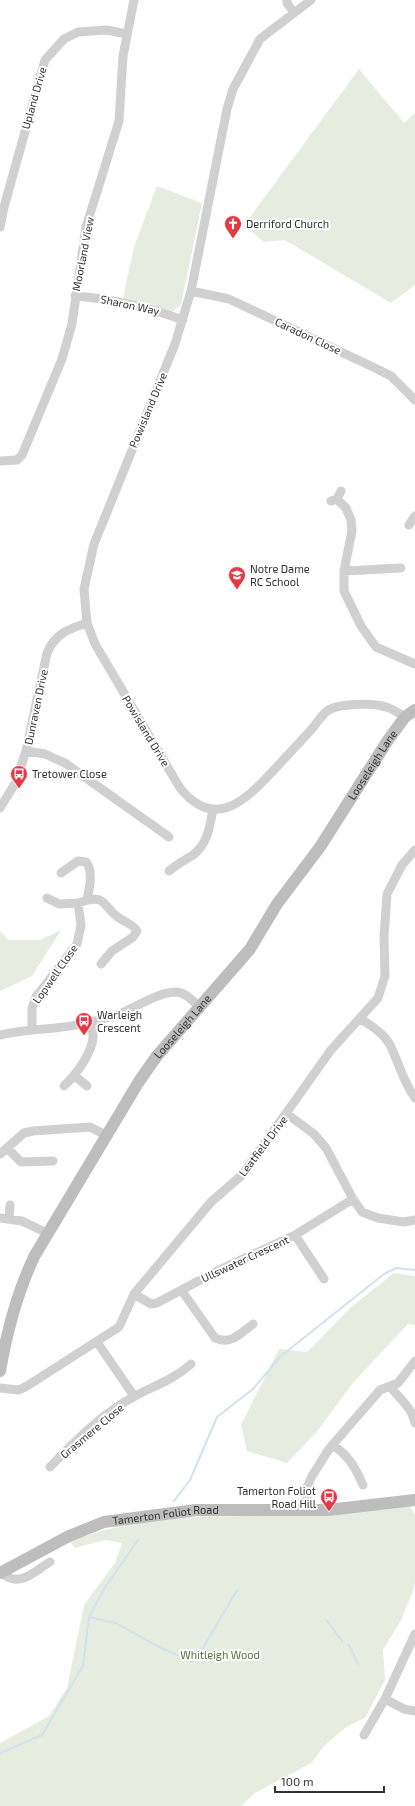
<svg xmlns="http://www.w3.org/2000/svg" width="415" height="1806" viewBox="0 0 415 1806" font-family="'Exo 2',sans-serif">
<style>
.green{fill:#e6ecdf}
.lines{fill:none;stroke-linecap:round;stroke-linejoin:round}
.stream{stroke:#cfe2ee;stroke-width:2}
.street{stroke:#d0d0d0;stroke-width:9}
.secondary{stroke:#bdbdbd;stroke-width:12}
.labels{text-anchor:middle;stroke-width:4;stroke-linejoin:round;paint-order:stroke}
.street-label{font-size:11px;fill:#333;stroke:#fff}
.poi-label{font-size:11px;fill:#333;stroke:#fff;text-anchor:start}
.park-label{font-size:11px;fill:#56703f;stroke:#fff}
</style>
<rect width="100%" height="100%" fill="#fff"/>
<path class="green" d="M359,69L404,123L415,113V285L391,303L285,240L264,242L244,225Z
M157,186L202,203L181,305L173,311L123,298L134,247Z
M61,930L32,976L0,991V931L9,940H40Z
M394,1273L415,1276V1325L408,1324L352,1384L315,1434L287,1463L247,1451L241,1425L279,1349L307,1352L351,1307Z
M410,1506L415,1515V1581L413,1591L401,1620L383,1650L385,1680L365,1718L346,1727L325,1745L311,1763L255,1793L241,1806H0V1743L49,1716L67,1688L84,1605L115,1563L122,1543L105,1540L75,1548L69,1541L105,1530L164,1517L269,1516Z"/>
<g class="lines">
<path class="stream" d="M174,1501L190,1480L217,1417L253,1389L281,1356L384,1274L396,1268L415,1270
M89,1617L116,1623L159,1647L184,1658
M327,1621L342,1641
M349,1645L358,1664
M190,1662L196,1660L237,1590
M0,1753L42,1735L83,1666L89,1617L104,1589L138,1540"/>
<path class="street" d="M287,0V3L294,13
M311,0L260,39L233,89L227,109L191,291L175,344L94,544L84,589L87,623L95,644L180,788C214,830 244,802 272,772C285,758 298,744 311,730C316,724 321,716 327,711C338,703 373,703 386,707C393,709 399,713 405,717
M0,227L4,207L45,60L64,39L78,32L107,30L127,34
M191,291L229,299L375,368L391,376L415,400
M75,296C112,299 148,307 183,320
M0,461L17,460L22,455L62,359L72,324L86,227L119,121L123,56L134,0
M337,499L346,508L351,520L352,531L344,571V591L361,626L376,647L415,664
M331,501L337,499L341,491
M409,525L415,516
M344,571L401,568
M26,751L45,754L65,763L169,837
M0,808L16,782L26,751L47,653C55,634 68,629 87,623
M169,871C177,864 185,860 193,855C208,844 210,825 213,809
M61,873L78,861L86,862C94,872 89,889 87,900
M47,898L59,904L78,903
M360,1018C371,1026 384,1033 390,1045C399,1063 403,1082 415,1098
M32,1029V1008L36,997L77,944L81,925L78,903C109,893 100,905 119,918C125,922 134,925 137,931L133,937L112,951L101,964
M0,1035C30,1028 61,1030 91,1022C103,1019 115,1016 126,1011C141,1004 158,993 175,992C186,992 193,1001 200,1008
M75,1076L87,1086
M64,1086C75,1076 94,1051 93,1035C93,1031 91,1027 90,1023
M287,1114L314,1134L326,1148L353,1199L362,1212L378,1218L404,1222L415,1220
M7,1148L21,1162L53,1161
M0,1154L24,1133L33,1131L90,1127L108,1136
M0,1218L22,1221L49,1234
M9,1219L10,1205
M295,1235L324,1279
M182,1291L215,1338C231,1345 240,1334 253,1324
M134,1294L151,1304L157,1303L217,1271L295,1235L353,1199
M97,1342L134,1396
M391,1387C400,1400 412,1407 415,1423
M0,1388L19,1390L27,1386L119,1327L134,1294L211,1202L242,1175L331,1050L378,998L385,976L384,937L387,894L402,865L415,850
M332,1445C348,1454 356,1469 363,1485
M50,1467C75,1441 103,1413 135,1396C156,1385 173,1380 191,1364
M307,1510V1487L312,1476L329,1449L380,1390L398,1383L415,1361
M1,1573C20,1588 32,1573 50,1562
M385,1699L404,1709L415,1711
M364,1735L385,1699L415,1634"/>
<g class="secondary">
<path id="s1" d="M0,1371C7,1331 17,1292 35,1255L138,1083L156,1057L250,949L277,904L320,847L388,740L405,717L415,710"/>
<path id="s2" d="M0,1573L69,1536L104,1522L196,1510H328L415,1500"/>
</g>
</g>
<defs>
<symbol id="church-pin" viewBox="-11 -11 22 30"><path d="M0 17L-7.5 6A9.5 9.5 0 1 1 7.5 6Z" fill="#e63946" stroke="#fff"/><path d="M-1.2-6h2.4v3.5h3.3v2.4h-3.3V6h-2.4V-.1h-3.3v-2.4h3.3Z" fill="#fff"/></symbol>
<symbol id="school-pin" viewBox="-11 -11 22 30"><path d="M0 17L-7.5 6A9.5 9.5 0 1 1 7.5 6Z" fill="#e63946" stroke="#fff"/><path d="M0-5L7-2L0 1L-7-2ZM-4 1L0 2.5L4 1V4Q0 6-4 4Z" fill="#fff"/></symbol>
<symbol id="bus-pin" viewBox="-11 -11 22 30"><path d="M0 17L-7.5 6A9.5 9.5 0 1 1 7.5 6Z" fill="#e63946" stroke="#fff"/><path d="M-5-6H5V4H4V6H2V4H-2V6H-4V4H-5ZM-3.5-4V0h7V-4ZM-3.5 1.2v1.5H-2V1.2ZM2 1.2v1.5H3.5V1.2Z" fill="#fff"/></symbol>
</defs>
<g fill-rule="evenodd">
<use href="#church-pin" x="223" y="214" width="20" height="27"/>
<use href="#school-pin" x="227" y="565" width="20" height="27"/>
<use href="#bus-pin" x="9" y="764" width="20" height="27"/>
<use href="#bus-pin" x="74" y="1011" width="20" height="27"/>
<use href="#bus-pin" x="319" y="1487" width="20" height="27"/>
</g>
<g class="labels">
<g class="street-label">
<text transform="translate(34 98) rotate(-74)" y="4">Upland Drive</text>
<text transform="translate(83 254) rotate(-79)" y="4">Moorland View</text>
<text transform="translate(130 305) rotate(12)" y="4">Sharon Way</text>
<text transform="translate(308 336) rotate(25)" y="4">Caradon Close</text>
<text transform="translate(148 410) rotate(-67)" y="4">Powisland Drive</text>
<text transform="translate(36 707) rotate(-78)" y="4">Dunraven Drive</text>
<text transform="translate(146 731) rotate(59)" y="4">Powisland Drive</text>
<text dy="4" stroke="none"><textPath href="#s1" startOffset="718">Looseleigh Lane</textPath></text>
<text transform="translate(55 974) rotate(-55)" y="4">Lopwell Close</text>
<text dy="4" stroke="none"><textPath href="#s1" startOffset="394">Looseleigh Lane</textPath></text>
<text transform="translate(263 1146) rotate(-53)" y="4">Leatfield Drive</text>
<text transform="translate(245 1259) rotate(-25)" y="4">Ullswater Crescent</text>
<text transform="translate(92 1431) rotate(-40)" y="4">Grasmere Close</text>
<text dy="4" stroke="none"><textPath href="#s2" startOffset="178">Tamerton Foliot Road</textPath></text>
</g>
<g class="poi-label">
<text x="246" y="228">Derriford Church</text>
<text x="250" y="573">Notre Dame<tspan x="250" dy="13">RC School</tspan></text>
<text x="32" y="778">Tretower Close</text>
<text x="97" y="1019">Warleigh<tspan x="97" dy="13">Crescent</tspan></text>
<text x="316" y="1495" text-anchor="end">Tamerton Foliot<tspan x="316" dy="13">Road Hill</tspan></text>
</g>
<g class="park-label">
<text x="220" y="1659">Whitleigh Wood</text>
</g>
</g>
<path d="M275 1786v6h109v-6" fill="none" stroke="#333333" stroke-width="2"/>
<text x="281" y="1786" font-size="12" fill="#333333" stroke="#ffffff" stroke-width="3" paint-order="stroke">100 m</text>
</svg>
